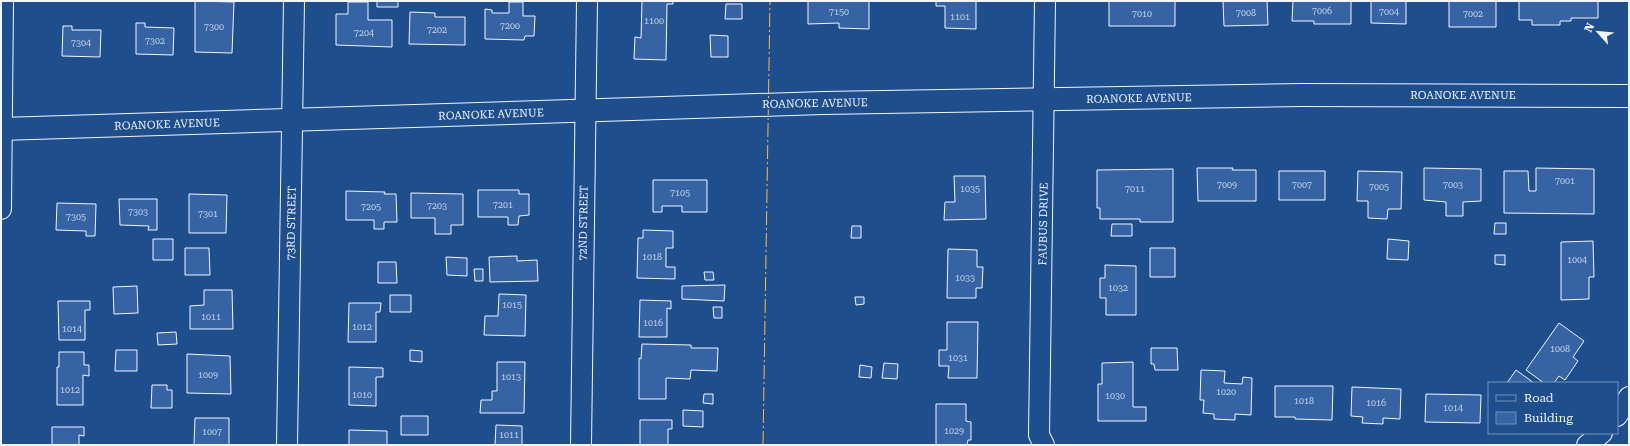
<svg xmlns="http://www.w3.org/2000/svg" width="1630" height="446" viewBox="0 0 1630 446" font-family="'Roboto Serif',serif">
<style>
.building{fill:#3563a3;stroke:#f2f6ff}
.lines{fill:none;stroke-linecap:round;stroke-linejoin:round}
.minor-casing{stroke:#f2f6ff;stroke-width:22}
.tertiary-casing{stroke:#f2f6ff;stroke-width:24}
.minor{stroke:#1f4e8c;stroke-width:20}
.tertiary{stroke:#1f4e8c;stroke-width:22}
.power{stroke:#ffb74d;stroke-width:1;stroke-dasharray:14 3 2 3;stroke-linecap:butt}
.labels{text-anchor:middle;stroke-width:3;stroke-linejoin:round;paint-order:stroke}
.number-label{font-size:9px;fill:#c3d1e8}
.street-label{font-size:11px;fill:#f2f6ff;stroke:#1f4e8c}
</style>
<rect width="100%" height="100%" fill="#1f4e8c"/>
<path class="building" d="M195,1L234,2L232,53L195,52Z
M377,1H398V7H377Z
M642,1H673V4H667L666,60L634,59L635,37L641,38Z
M808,1H869V29L839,28V23L808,24Z
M936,1H976V29L945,28V6H936Z
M1109,1H1175V26H1109Z
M1223,1H1267L1268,25L1224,26Z
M1293,1H1351V24H1314V21H1292Z
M1371,1H1406V24L1371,23Z
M1449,1H1496V27H1449Z
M1519,1H1598V18H1571V21H1560V25H1532V20H1519Z
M348,2H368V20H392V47L336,45V14H348Z
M509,2H523V16H535L534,36H525L524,40L485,39V9L492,10V13H509Z
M726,4H742V19H725Z
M410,12L435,13V17H465V45L409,44Z
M136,23H145V27L174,28L173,55L136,54Z
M63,26H72V30H101L100,57L62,56Z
M710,35L728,36V57H711Z
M1197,168H1233L1232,170H1256V201H1198Z
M1424,168L1481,169V201L1463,202V216H1446V202L1424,200Z
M1536,168L1594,169V214L1504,213V171H1528L1529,191H1536Z
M1173,169V222H1140V219H1100V208H1097V170Z
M1279,171H1325V200H1279Z
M1358,171L1402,172L1401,209H1388L1387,219L1368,218V201H1357Z
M954,176H985L986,219L944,220L945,202H955Z
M653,180H707V212H682V206H662V212H653Z
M478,190H519V194H529V215L519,216L518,225H508V217H478Z
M346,191L385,192L384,194H396L397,222H384V229H374V220H346Z
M411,193L463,194V225H451V234H435V218H411Z
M189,194L227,195L226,233H189Z
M119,199H157V230H148L149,226L120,225Z
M57,203L96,204L95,236H86V231L56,230Z
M1495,223H1506V234H1494Z
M1112,224H1132V236H1111Z
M852,226H861V238H851Z
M643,230L673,231V248H666V267H675V279L637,278L638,238H643Z
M153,239H173V260H153Z
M1388,239L1409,241L1408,260L1387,259Z
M1593,241L1594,277H1589V299L1561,300V242Z
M185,248H209L210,275H185Z
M1150,248H1175V277H1150Z
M948,249L977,250V267H983L982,288H976V298H947Z
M1495,255H1505V265L1495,264Z
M517,256V261L537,260L538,281L490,282L489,257Z
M446,257L467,258V276L447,275Z
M378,262H396L397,283H378Z
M1105,265L1136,266V315H1106V298H1100V278H1105Z
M474,269H483V281H475Z
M704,272H713L714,280H705Z
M725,285L724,301L682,299V286Z
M137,286L138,313L114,314L113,287Z
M204,290H232L233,329H190V306L204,305Z
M499,294L526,295L525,336L484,335L485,316H498Z
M390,295H411V312H390Z
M855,297H864V304L856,305Z
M640,300L671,301V309L667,308V337H639Z
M58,301H90V310H85V340H59Z
M349,303H381L380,312H376V342H348Z
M713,307H722V318H714Z
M947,322H978L977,378H948L949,366H939V350H947Z
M1559,323L1584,341L1573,357L1578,361L1565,380L1559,376L1554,383H1544L1526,370Z
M176,332L177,344L158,345L157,333Z
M642,344L691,345V348H718L717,371L691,370L690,379L666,378V399H639V358L641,359Z
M1151,348H1177L1178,370H1155L1154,364H1151Z
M116,350H137V371H115Z
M410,350L422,351V362L410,361Z
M59,352H84V365H89V376L83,375V405H57V367H59Z
M187,354L230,356L231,394L187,393Z
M497,362H525L524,413H480L481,400H492V391H497Z
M1133,362V407H1146V421H1098V384H1102V363Z
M884,363L898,364L897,379L882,378Z
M860,365L872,367L871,378L859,377Z
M349,367L383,368V377H376V406L349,405Z
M1201,370L1225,371L1224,383L1242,384L1243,377L1252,378L1251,415L1235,414V420L1214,419V414L1203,413L1204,400H1200Z
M1516,370L1534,383H1507Z
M152,385H167V390H172V408H151Z
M1275,386H1333L1332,420L1295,419V417H1275Z
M1352,387L1401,389L1400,419L1383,418V424L1362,423L1363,417L1351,416Z
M704,394H713V404L703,403Z
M1426,394L1481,395L1480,423L1425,422Z
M936,404H966V421L971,422V440H968L967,445H936Z
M683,410L703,411V427L683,426Z
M401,416H428V435H401Z
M195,418H229V445H194Z
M640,420H672V429H668V445H640Z
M496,425L522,426V445H495Z
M52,427H84V436L79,435V445H52Z
M349,430L387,431V445H349Z"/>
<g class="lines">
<defs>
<path id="minor" d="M1,209L3,1
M1617,416L1629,397
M287,445L294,1
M581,445L587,1
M1044,445L1039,435L1045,1
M1587,445L1602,433"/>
<path id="tertiary" d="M1,129L823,103L1302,95L1629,96"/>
</defs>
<use href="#minor" class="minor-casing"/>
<use href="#tertiary" class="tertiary-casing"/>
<use href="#minor" class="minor"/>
<use href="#tertiary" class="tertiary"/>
<path class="power" d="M763,445L770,1"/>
</g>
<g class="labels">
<g class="number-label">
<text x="1322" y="14">7006</text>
<text x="839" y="15">7150</text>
<text x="1389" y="15">7004</text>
<text x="1246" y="16">7008</text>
<text x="1142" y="17">7010</text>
<text x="1473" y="17">7002</text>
<text x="960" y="20">1101</text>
<text x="654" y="24">1100</text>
<text x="510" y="29">7200</text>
<text x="214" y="30">7300</text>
<text x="437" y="33">7202</text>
<text x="364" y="36">7204</text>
<text x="155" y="44">7302</text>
<text x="81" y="46">7304</text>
<text x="1565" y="184">7001</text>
<text x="1227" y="188">7009</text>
<text x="1302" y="188">7007</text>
<text x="1453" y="188">7003</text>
<text x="1379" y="190">7005</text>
<text x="970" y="192">1035</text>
<text x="1135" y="192">7011</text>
<text x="680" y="196">7105</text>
<text x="503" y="208">7201</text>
<text x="437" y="209">7203</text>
<text x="371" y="210">7205</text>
<text x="138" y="215">7303</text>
<text x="208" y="217">7301</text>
<text x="76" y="220">7305</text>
<text x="652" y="260">1018</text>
<text x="1577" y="263">1004</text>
<text x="965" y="281">1033</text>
<text x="1118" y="291">1032</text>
<text x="512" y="308">1015</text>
<text x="211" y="320">1011</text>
<text x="653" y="326">1016</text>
<text x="362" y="330">1012</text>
<text x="72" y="332">1014</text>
<text x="1560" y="352">1008</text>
<text x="958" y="361">1031</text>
<text x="208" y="378">1009</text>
<text x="511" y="380">1013</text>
<text x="70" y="393">1012</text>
<text x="1226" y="395">1020</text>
<text x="362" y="398">1010</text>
<text x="1115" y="399">1030</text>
<text x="1304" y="404">1018</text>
<text x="1376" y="406">1016</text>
<text x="1453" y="411">1014</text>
<text x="954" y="434">1029</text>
<text x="212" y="435">1007</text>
<text x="509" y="438">1011</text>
</g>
<g class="street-label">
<text x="1463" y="99">ROANOKE AVENUE</text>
<text transform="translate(1139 98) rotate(-1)" y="4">ROANOKE AVENUE</text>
<text transform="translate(815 103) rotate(-1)" y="4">ROANOKE AVENUE</text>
<text transform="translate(491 114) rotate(-2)" y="4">ROANOKE AVENUE</text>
<text transform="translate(167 124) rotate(-2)" y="4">ROANOKE AVENUE</text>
<text transform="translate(291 223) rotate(-89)" y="4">73RD STREET</text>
<text transform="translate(583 223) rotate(-89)" y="4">72ND STREET</text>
<text transform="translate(1043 224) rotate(-89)" y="4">FAUBUS DRIVE</text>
</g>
</g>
<rect width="1630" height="446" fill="none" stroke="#f2f6ff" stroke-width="4"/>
<rect x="1488" y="382" width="130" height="52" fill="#1f4e8c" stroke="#7391ba"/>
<rect x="1496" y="395" width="20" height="6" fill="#1f4e8c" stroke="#7391ba"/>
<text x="1524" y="402" font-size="12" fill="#f2f6ff">Road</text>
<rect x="1496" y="412" width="20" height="12" fill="#3563a3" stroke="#7391ba"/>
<text x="1524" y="422" font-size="12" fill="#f2f6ff">Building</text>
<g transform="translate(1598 32) rotate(297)" stroke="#1f4e8c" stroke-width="3" paint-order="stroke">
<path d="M0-3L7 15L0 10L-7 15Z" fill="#f2f6ff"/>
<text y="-6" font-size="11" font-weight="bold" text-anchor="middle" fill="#f2f6ff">N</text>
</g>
</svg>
